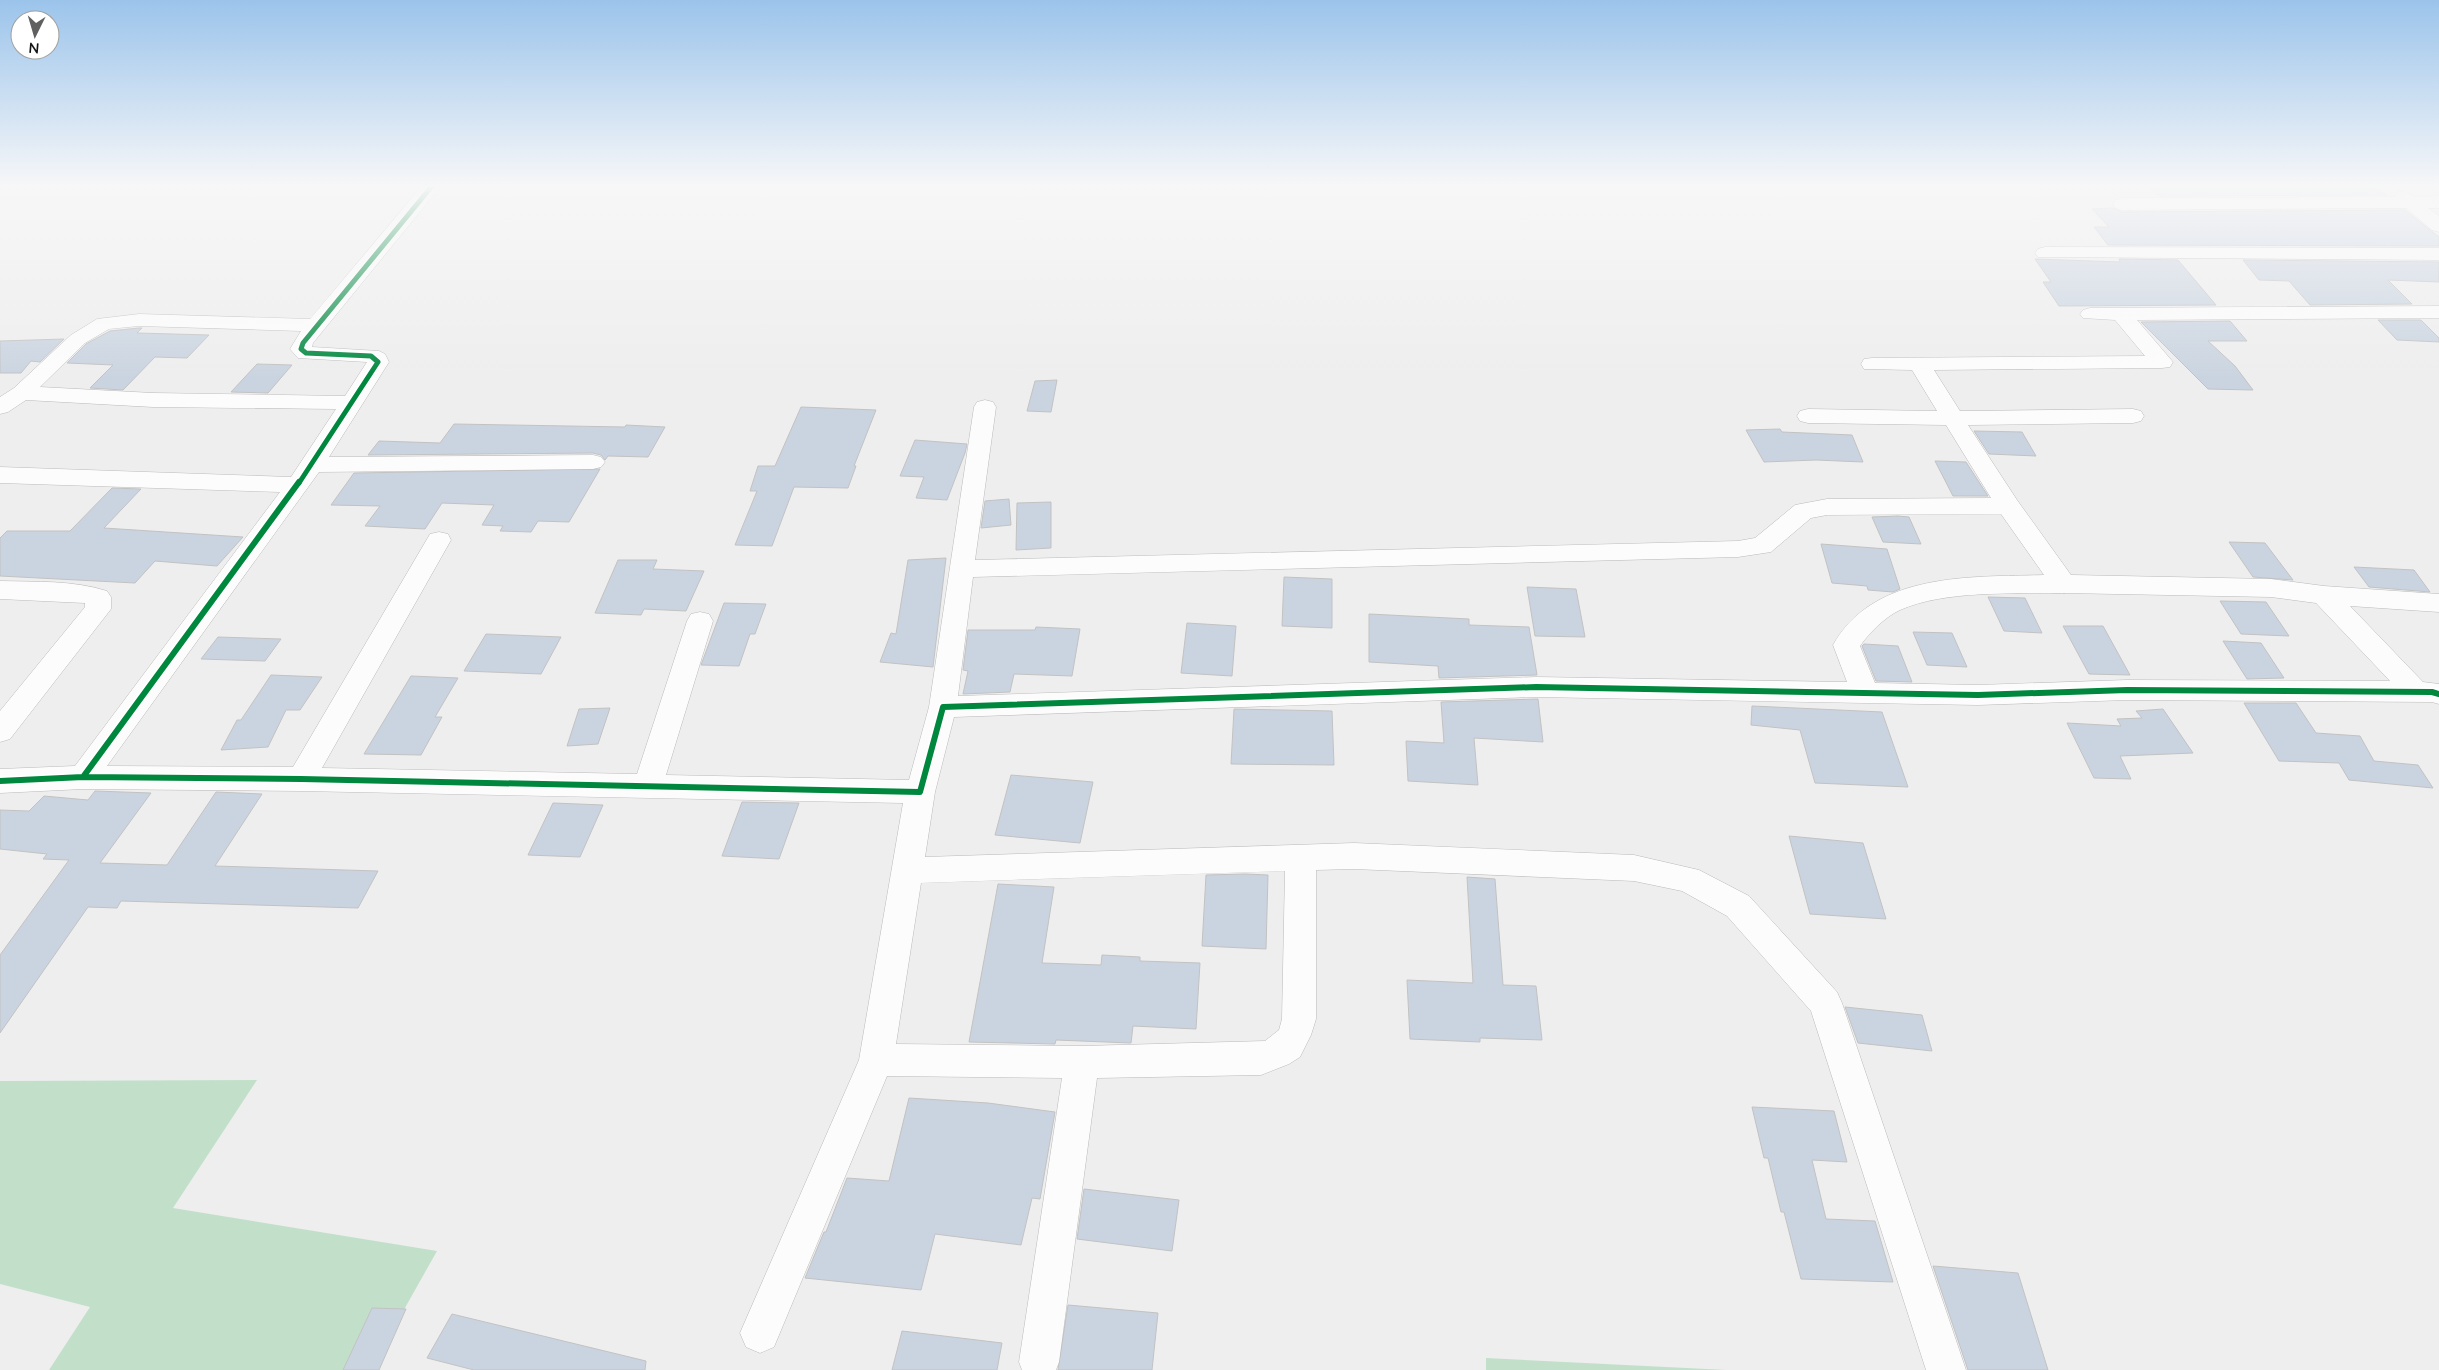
<svg xmlns="http://www.w3.org/2000/svg" width="2439" height="1370" viewBox="0 0 2439 1370" font-family="Lato,sans-serif">
<style>
.green{fill:#c2e0c9}
.building{fill:#cad4e0;stroke:#c2c2c2}
.lines{fill:none;stroke-linecap:round;stroke-linejoin:round}
.minor-casing{stroke:#bababa;stroke-width:1}
.minor{fill:#fcfcfd;fill-rule:evenodd}
.cycleway-far1-casing{stroke:#fff;stroke-width:8}
.cycleway-casing{stroke:#fff;stroke-width:9}
.cycleway-far1{stroke:#00873e;stroke-width:5}
.cycleway{stroke:#00873e;stroke-width:6}
</style>
<rect width="100%" height="100%" fill="#eeeeef"/>
<path class="green" d="M257,1080L173,1208L437,1251L370,1370H49L90,1307L0,1284V1081Z
M1486,1358L1727,1370H1486Z"/>
<path class="building" d="M2150,186H2374L2386,195L2158,196Z
M2113,208L2122,212L2405,210L2439,237V246L2108,245L2094,227H2109L2092,209Z
M2035,259L2120,262L2119,259L2178,260L2216,305L2059,306L2043,282H2051Z
M2243,260L2439,262V282L2388,280L2412,304L2310,305L2289,281L2259,280Z
M2378,320H2421L2439,338V342L2397,340Z
M2230,321L2247,341H2208L2235,366L2253,390L2208,389L2141,322Z
M139,328H142L137,333L209,335L187,358L155,357L123,390L90,388L113,365L67,363L86,344L110,331Z
M64,339L40,362L31,361L21,373H0V341Z
M257,364L292,365L268,393L231,392Z
M1057,380L1051,412L1027,411L1035,381Z
M801,407L876,410L854,466H856L848,488L794,487L772,546L735,545L757,491H750L758,466H775Z
M454,424L625,427L626,425L665,427L648,457L608,456L605,460L601,455L593,453L368,455L379,441L440,443Z
M1780,429L1782,432L1852,435L1863,462L1816,460L1764,462L1746,430Z
M1974,431L2022,432L2036,456L1989,454Z
M915,440L967,444L965,453L947,500L916,498L924,477L900,476Z
M1935,461L1966,462L1988,496H1953Z
M600,469L569,522L538,521L531,532L500,531L503,526L482,525L494,505L442,503L425,529L365,526L380,506L331,505L354,473Z
M112,488L141,489L104,528L243,537L217,566L155,561L135,583L0,576V538L7,531H70Z
M1009,499L1011,525L981,528L985,501Z
M1051,502V548L1016,550L1017,503Z
M1898,516L1909,517L1921,544L1883,542L1872,517Z
M2229,542L2265,543L2293,580L2253,577Z
M1821,544L1887,549L1900,589L1893,592L1868,590L1867,586L1832,583Z
M946,558L933,667L880,662L891,633L896,634L908,560Z
M618,560H657L653,569L704,571L686,611L644,609L641,615L595,613Z
M2354,567L2414,570L2430,592L2369,587Z
M1284,577L1332,579V628L1282,626Z
M1527,587L1576,589L1585,637L1535,636Z
M1988,597L2025,598L2042,633L2004,631Z
M2220,601L2266,602L2289,636L2241,634Z
M724,603L766,604L755,634H750L739,666L701,665Z
M1369,614L1469,619V625L1529,627L1537,675L1439,678L1438,666L1369,662Z
M1187,623L1236,626L1232,676L1181,673Z
M2063,626H2103L2130,675L2089,674Z
M1036,627L1080,629L1072,676L1014,674L1010,692L963,694L968,671L963,670L968,630H1035Z
M1913,632L1952,633L1967,667L1927,665Z
M486,634L561,637L541,674L464,671Z
M218,637L281,639L265,661L201,659Z
M2223,641L2261,643L2284,678L2247,679Z
M1864,644L1898,646L1912,682L1876,681L1862,646Z
M271,675L322,677L300,710H286L268,747L221,750L237,720H241Z
M411,676L458,678L435,717H442L421,755L364,754Z
M1538,699L1543,742L1474,738L1478,785L1408,781L1406,741L1444,743L1441,702Z
M2244,703H2296L2316,733L2360,736L2374,761L2418,765L2433,788L2349,780L2339,763L2279,761Z
M1752,706L1882,712L1908,787L1815,783L1800,730L1751,725Z
M610,708L598,744L567,746L579,709Z
M1234,709L1332,711L1334,765L1231,764Z
M2163,709L2193,753L2120,756L2131,779L2094,778L2067,723L2121,726L2117,719L2142,718L2136,711Z
M1011,775L1093,782L1080,843L995,835Z
M95,791L151,793L100,863L167,865L216,792L262,794L215,866L378,871L358,908L121,901L117,908L88,907L0,1033V955L69,860L43,859L47,854L0,849V810L29,811L44,796L88,800Z
M742,802L799,803L779,859L722,856Z
M553,803L603,805L580,857L528,855Z
M1789,836L1863,843L1886,919L1810,914Z
M1245,874L1268,875L1266,949L1202,946L1206,875Z
M1467,877L1495,879L1503,985L1536,986L1542,1040L1480,1038V1042L1410,1039L1407,980L1473,983Z
M998,884L1054,887L1042,963L1101,965L1102,955L1140,957V961L1200,963L1196,1029L1133,1026L1131,1043L1056,1040L1055,1044L969,1042Z
M1845,1007L1922,1015L1932,1051L1858,1043Z
M909,1098L988,1103L1055,1112L1040,1199L1032,1198L1021,1245L935,1234L921,1290L805,1278L824,1232H826L847,1178L889,1181Z
M1752,1107L1834,1111L1847,1162L1812,1160L1826,1219L1875,1221L1893,1282L1801,1279L1784,1212H1781L1768,1158H1764Z
M1084,1189L1179,1200L1172,1251L1077,1239Z
M1933,1266L2018,1273L2048,1370H1968Z
M1068,1305L1158,1313L1152,1370H1058Z
M372,1308L406,1309L379,1370H343Z
M452,1314L646,1361L645,1370H474L427,1358Z
M902,1331L1002,1343L997,1370H892Z"/>
<g class="lines">
<defs>
<path id="minor" d="M422,186H441L313,343L312,347L379,351L385,354L389,362L329,457L593,455L601,457L605,462L601,467L593,469L319,472L107,766L293,767L430,534L439,532L448,534L451,540L322,768L637,774L687,621L691,614L700,612L709,614L713,621L666,775L909,780L929,707L974,407L977,402L985,400L993,402L996,407L975,560L1738,541L1755,538L1795,505L1827,499L1991,498L1946,425L1808,423L1800,421L1797,416L1800,411L1808,409L1937,411L1912,370L1864,369L1861,364L1864,359L1872,358L2145,356L2115,320L2083,318L2080,314L2083,310L2090,308L2439,306V318L2137,320L2173,362L2170,367L2162,368L1934,370L1960,411L2133,409L2141,411L2144,416L2141,421L2133,423L1968,425L2017,500L2071,575L2271,579L2324,586L2439,594V612L2350,606L2423,682L2439,684V704L2432,702L2127,700L1978,705L1536,697L954,717L935,792L925,857L1354,843L1634,855L1699,870L1749,896L1837,992L1842,1003L1966,1370H1926L1811,1011L1727,916L1682,891L1634,881L1354,869L1316,870V1019L1311,1035L1300,1057L1289,1064L1261,1075L1097,1078L1059,1362L1056,1370H1022L1019,1362L1062,1078L887,1076L774,1347L760,1353L746,1347L740,1333L859,1060L903,803L301,791L83,789L0,793V769L75,766L280,492L0,483V467L291,477L336,409L153,407L26,400L8,412L0,414V397L14,388L71,335L97,319L139,314L310,319ZM139,326L301,331L290,349L298,358L367,362L345,396L153,393L40,387L85,343L109,329ZM2001,514L2044,575C1971,577 1874,572 1833,645L1847,682L1536,677L958,696L973,577L1738,557L1771,552L1811,518L1827,515ZM2064,593L2271,597L2316,603L2390,681L2127,680L1978,685L1875,683L1860,646C1869,633 1885,617 1900,610C1945,590 2014,594 2064,593ZM1285,871L1282,1019L1279,1030L1265,1041L1082,1046L896,1044L921,883Z
M2404,191L2415,197L2439,196V208H2428L2439,216V232L2432,230L2406,208L2122,210L2115,208L2113,204L2115,200L2122,198L2395,197L2397,193Z
M2045,247L2439,248V260L2038,257L2035,253L2038,249Z
M0,581C36,582 72,580 107,591L111,597V609L10,739L0,742V711L85,607V603L0,599Z"/>
</defs>
<use href="#minor" class="minor-casing"/>
<use href="#minor" class="minor"/>
<defs>
<path id="cycleway-far1" d="M299,483L378,362L371,356L306,353L301,349L303,343L432,186"/>
<path id="cycleway" d="M83,777L299,482
M0,781L83,777L301,779L920,792L943,707L1536,687L1978,695L2127,690L2432,692L2439,694"/>
</defs>
<use href="#cycleway-far1" class="cycleway-far1-casing"/>
<use href="#cycleway" class="cycleway-casing"/>
<use href="#cycleway-far1" class="cycleway-far1"/>
<use href="#cycleway" class="cycleway"/>
</g>
<linearGradient id="sky" x2="0" y2="1"><stop stop-color="#9bc4eb"/><stop offset="0.49" stop-color="#f7f7f8"/><stop offset="1" stop-color="#f7f7f8" stop-opacity="0"/></linearGradient>
<rect width="2439" height="378" fill="url(#sky)"/>
<g transform="translate(35 35) rotate(185)"><circle r="24" fill="#ffffff" stroke="#a1a1a1"/>
<path d="M0-4L9 19L0 12L-9 19Z" fill="#606061"/>
<text y="-8" font-size="14" font-weight="bold" text-anchor="middle" fill="#131414">N</text>
</g>
</svg>
